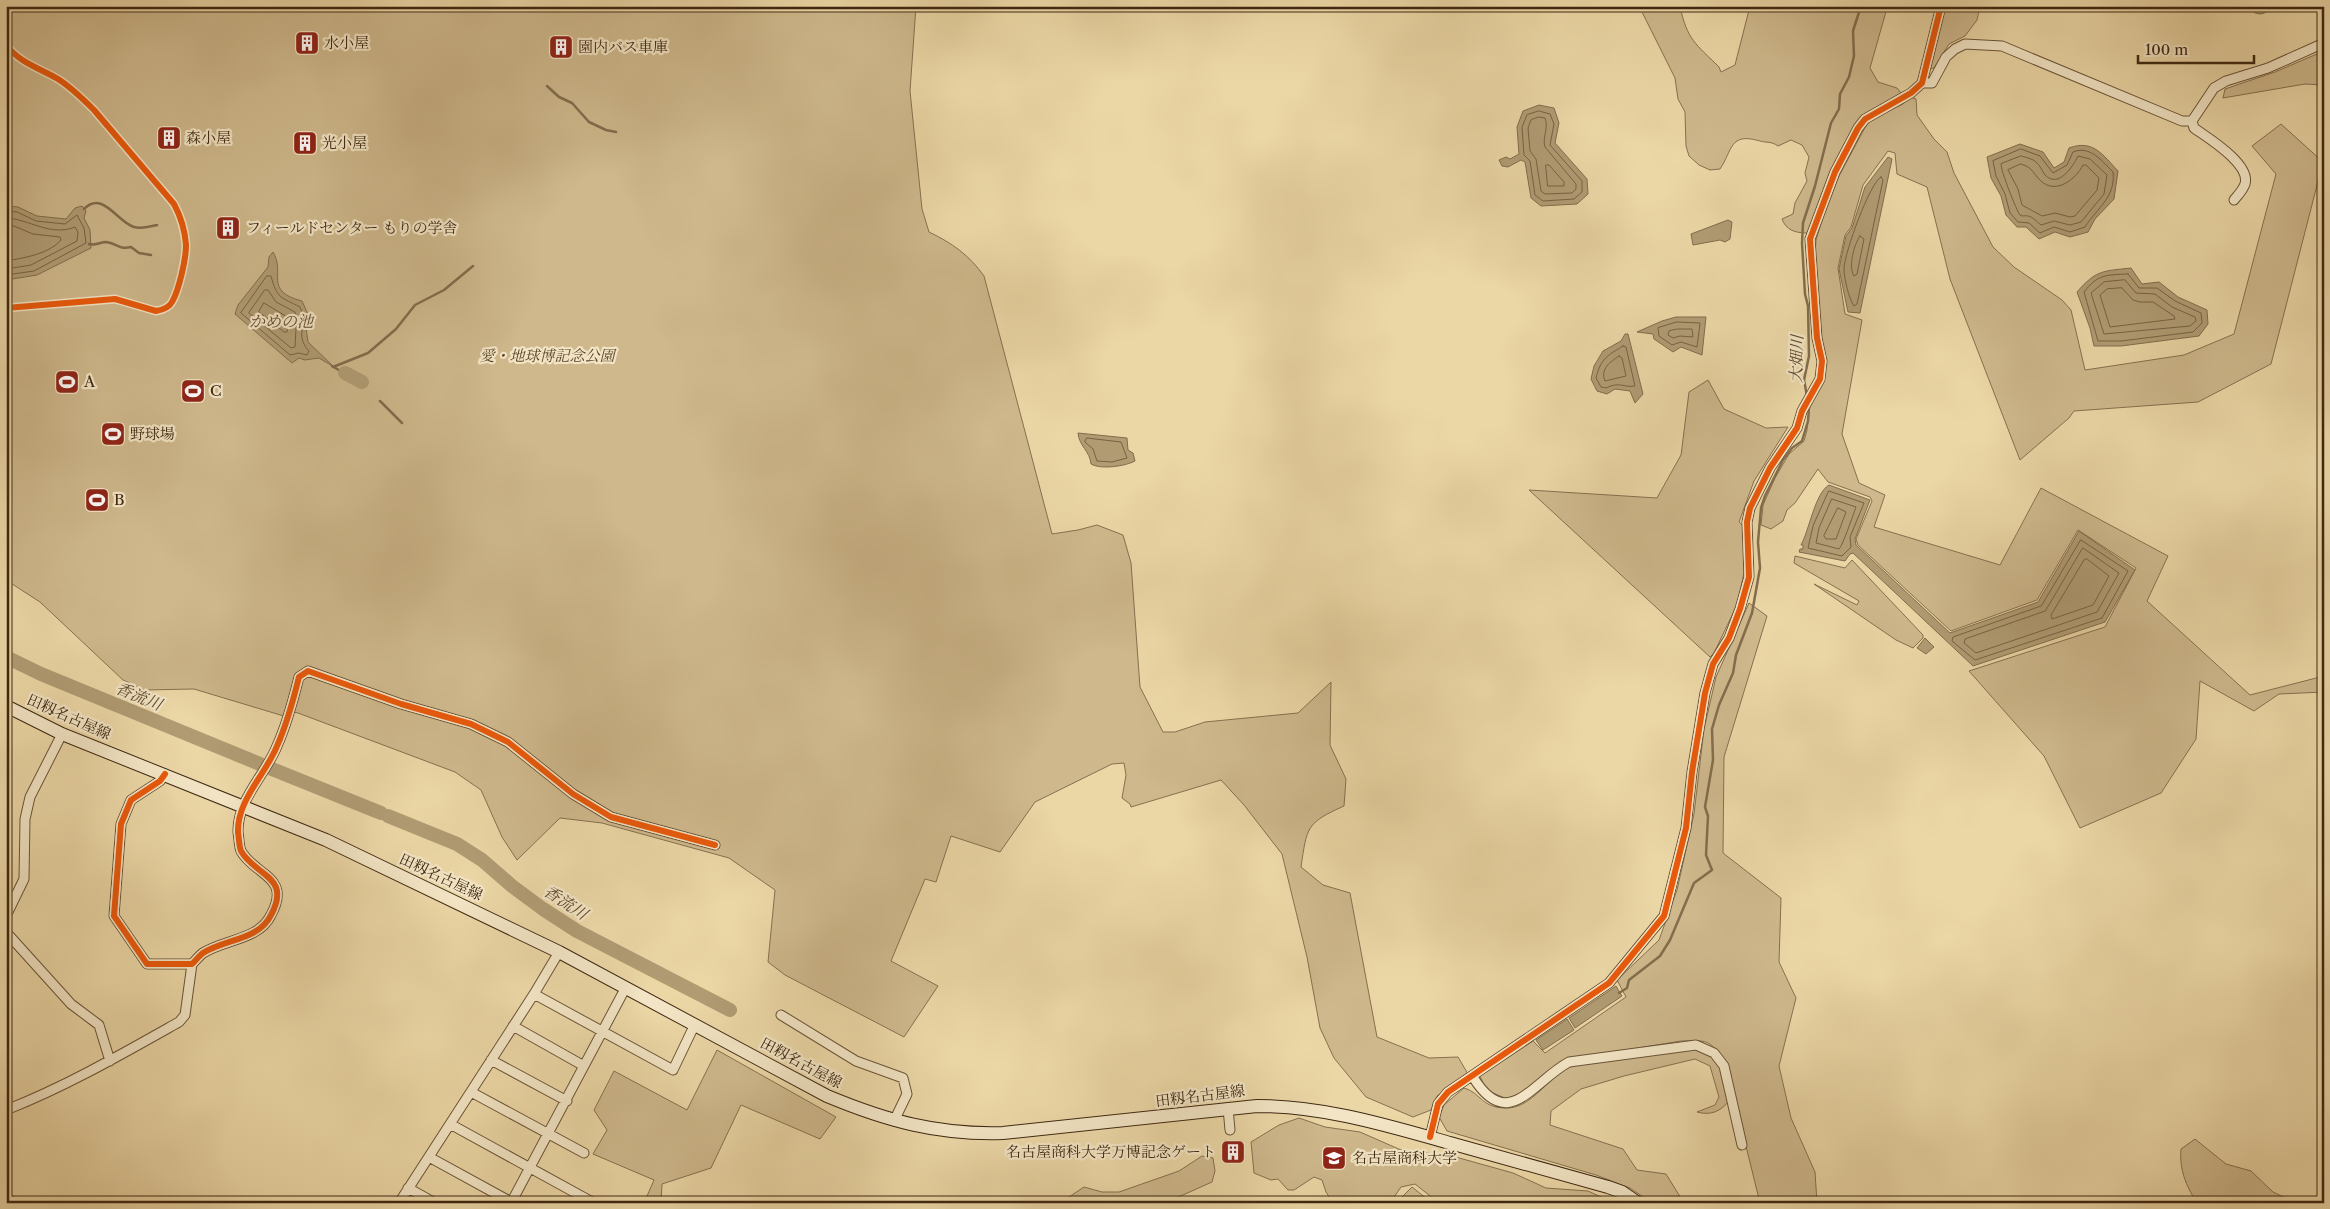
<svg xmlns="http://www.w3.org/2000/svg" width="2330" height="1209" viewBox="0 0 2330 1209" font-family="'Libre Caslon Text','Noto Serif JP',serif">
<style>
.green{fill:#ceb88c;stroke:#86704f}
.water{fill:#b09b73;stroke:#826d4c}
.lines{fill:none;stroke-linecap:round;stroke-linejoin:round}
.shore{stroke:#776242;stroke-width:1}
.stream{stroke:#826d4c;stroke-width:2.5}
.river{stroke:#b09b73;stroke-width:14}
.minor-casing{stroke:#695437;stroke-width:11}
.secondary-casing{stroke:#3e2812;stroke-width:14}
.minor{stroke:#f2e4c4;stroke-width:9}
.secondary{stroke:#f2e4c4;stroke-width:12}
.cycleway-casing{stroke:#f2e4c4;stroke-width:9}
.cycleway{stroke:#e8590c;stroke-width:6}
.labels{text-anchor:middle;stroke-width:4.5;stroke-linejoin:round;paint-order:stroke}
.poi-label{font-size:15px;fill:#3e2812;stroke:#f2e4c4;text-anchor:start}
.park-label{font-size:15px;font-style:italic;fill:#5b452a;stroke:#f2e4c4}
.street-label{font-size:15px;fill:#3e2812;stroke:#f2e4c4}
.water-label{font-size:16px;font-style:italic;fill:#604a2f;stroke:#f2e4c4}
</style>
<rect width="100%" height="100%" fill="#ebd6a5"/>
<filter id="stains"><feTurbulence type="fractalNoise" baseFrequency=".004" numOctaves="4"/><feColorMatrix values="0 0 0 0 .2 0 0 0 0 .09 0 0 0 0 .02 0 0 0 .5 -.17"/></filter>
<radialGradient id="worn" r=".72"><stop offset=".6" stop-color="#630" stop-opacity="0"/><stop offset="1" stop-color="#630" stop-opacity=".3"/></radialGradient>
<path class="green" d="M6,6H916L910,91L922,209L929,232C952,243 969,255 984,276L1052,534L1078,530L1097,525L1123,535L1131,563L1140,687L1163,732H1175L1205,722L1298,713L1331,682L1330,745L1346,779L1344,806C1306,823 1307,827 1301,867L1323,885L1350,893L1377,1037L1429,1058L1458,1057L1468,1074L1437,1096L1431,1110L1413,1117L1366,1097L1334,1058L1320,1028L1307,957L1282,854L1244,805L1221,780L1131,807L1130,804L1122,798L1126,775L1124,763L1112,764L1035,802L1000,852L951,836L936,882L925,879L891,961L938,986L904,1037L785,975L768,962L775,890L729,858L602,823L560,818L517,860L502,837L481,790L455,772L298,713L289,711L287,717L194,689L144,690L123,680L40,602L6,580Z
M1639,6H1680C1687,40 1696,44 1719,67L1721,72L1735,65L1750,6H1885L1887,8L1870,68L1878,82L1897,88L1901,93L1861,116L1847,142L1811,229L1807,233C1795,233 1786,230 1782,219L1793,214L1795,203L1807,181L1805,173L1809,157L1802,145L1791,140L1778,146C1771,141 1767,143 1760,141C1729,132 1733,150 1720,169L1710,170L1699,165L1689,156L1686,146L1685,112L1678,99L1675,78Z
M1944,6H1980L1977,20L1965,36L1949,44L1934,68L1928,69Z
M2324,51V85L2305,84L2223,98L2225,89L2275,72Z
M1910,97L1916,99L1917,115L1934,139L1947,152L1954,173L1993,247L2014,267L2062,300L2071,310L2085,370L2184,355L2234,334L2276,174L2252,146L2281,124L2323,162L2271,364L2198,402L2074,411L2069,418L2020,460L1950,279L1927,187L1897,174L1895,153L1888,151L1863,185L1851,227L1845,235L1838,268L1845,314L1862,320L1842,434L1859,483L1885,495L1874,527L2000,565L2041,488L2168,556L2147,601L2250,695L2324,676V692L2279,694L2254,711L2200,681L2196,739L2161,793L2080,828L2044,756L1969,671L2105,627L2136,568L2078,530L2037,600L1951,631L1858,545L1856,539L1872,501L1870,497L1828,482L1818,469L1795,503L1787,510L1783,521L1771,529L1761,525L1763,505L1775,478L1789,454L1804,441L1807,430L1810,404L1818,389L1820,338L1815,255L1816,240L1825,210L1839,176L1869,120L1903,104Z
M1708,380L1724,409L1766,428L1788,427L1754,481L1739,522L1744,527V573L1737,605L1714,653L1710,657L1529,490L1657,498L1681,455L1689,392Z
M1795,556L1845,568L1852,560L1923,635V638L1913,648L1896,640L1814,584L1857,605L1859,601L1794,563Z
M1749,603L1767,616L1724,757L1723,853L1781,898L1779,962L1796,998L1779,1066L1791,1118L1815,1172L1817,1203H1760L1725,1061C1709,1040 1709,1040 1681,1041L1570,1059L1521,1093L1507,1099L1486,1090L1480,1076L1533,1041L1545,1053L1626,997L1617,980L1659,940L1677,890L1694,814L1704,729L1716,677Z
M1693,1047C1726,1056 1722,1071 1729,1101C1721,1111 1711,1116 1697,1112L1715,1105L1719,1097L1710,1066L1695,1059L1624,1076L1581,1089L1551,1111L1550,1125L1623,1149L1637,1170L1666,1174L1684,1203H1652L1630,1188L1596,1175L1447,1131L1439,1117L1444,1105L1464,1088C1481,1093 1481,1107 1504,1108C1529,1110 1545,1082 1564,1070C1588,1056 1662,1051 1693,1047Z
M717,1050L836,1117L820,1139L741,1105L711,1168L662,1184L661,1203H644L654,1180L593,1154L607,1130L594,1110L614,1071L687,1110Z
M1299,1118L1325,1127L1360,1132L1401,1150L1452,1156L1513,1173L1546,1188L1588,1191L1614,1203H1439L1415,1184L1401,1187L1390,1203H1333L1326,1192L1322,1180L1314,1177L1294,1190H1288L1278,1179L1271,1180L1254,1173L1251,1142L1279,1125Z
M2195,1139L2226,1164L2251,1171L2273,1192L2296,1203H2197C2186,1186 2179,1169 2181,1149Z
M1202,1156L1213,1158L1215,1171L1212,1182L1165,1203H1044L1063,1201L1084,1187L1102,1192H1119L1179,1171Z
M1412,1187L1432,1203H1396Z"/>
<path class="water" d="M2246,6H2273C2264,17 2255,16 2246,6Z
M1539,105L1554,108L1559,123L1555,143L1587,179L1588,194L1577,204L1541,206L1531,198L1525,162L1521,160L1508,167L1502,166L1499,160L1506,157L1510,159L1519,154L1517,127L1523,111Z
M2020,144L2043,152L2054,168L2064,162L2069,148C2093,139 2103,155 2118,171L2114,199L2095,219L2088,232L2070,237L2055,232L2039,239L2026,227H2017L2006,215L2001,196L1991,178L1987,157Z
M1888,157L1892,159L1860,313L1848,312L1839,269L1846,236L1852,228L1865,187Z
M6,206L18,207L37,216L66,219L75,208L82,206L86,211L84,218L90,230L91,248L37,275L6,280Z
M1728,220L1732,222L1730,239L1725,242L1720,240L1693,245L1691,234Z
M273,252C286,273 263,291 302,301L311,321V328H306L308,342L334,367L319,358L305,360L299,358L292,363L235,314L238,305L268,267L269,257Z
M2131,268L2142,284L2159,282L2178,297L2207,310L2208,324L2199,336L2121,346H2094L2090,328L2077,292C2096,270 2103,271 2131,268Z
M1676,317H1706L1702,355L1681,347L1673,352L1654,339L1653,334L1637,332L1662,321Z
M1625,334H1628L1643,394L1635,403L1630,391L1615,389L1607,394L1597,391L1591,379L1594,366L1603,351L1621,341Z
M1078,433L1127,438L1128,450L1133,453L1135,461C1126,466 1101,470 1091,464C1090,451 1079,446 1078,433Z
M1829,485L1870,500L1855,539L1856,545L1950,633L2038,602L2079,531L2135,570L2105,622L1973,666L1853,553L1850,554L1845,561L1799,552L1800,549H1803V545H1801C1809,531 1815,493 1829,485Z
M1925,638L1934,647L1926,654L1917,648Z
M1616,986L1622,996L1575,1028L1569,1018Z
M1567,1019L1574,1030L1543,1050L1536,1040Z"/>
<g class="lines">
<path class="shore" d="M1539,111L1550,114L1554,124L1550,145L1582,181V192L1574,199L1543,201L1535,195L1530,161L1524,155L1522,127L1527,115Z
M1539,117L1545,118C1549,128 1542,137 1545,147L1576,184V189L1572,193L1545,194L1541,191L1536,159L1530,151L1528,128L1531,120Z
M2021,149L2040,156L2053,173L2067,165L2073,152C2090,145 2102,161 2113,172C2116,197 2097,208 2085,227L2070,232L2054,227L2040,233L2029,223L2018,222L2010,213L2005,194L1996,176L1993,161Z
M2021,156C2025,157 2033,159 2036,162C2040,165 2042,171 2045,175C2059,189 2073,166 2078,156L2090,159L2107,175L2104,194L2081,222L2070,225L2054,221L2041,225C2037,222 2033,217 2028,216C2024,215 2023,217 2020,215C2017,212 2000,169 2001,164Z
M2021,164C2034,168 2032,173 2041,181C2056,195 2076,179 2083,165H2086L2099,178L2097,190L2075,216L2070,217L2055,213L2042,216L2022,205L2018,189L2008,170Z
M1546,165H1549L1564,182V186H1548Z
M1881,177L1883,180L1857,304L1854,306C1849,299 1844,278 1844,269C1844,254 1870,182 1881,177Z
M6,211L17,212L36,221L65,224L77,215L84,228L86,243L34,271L6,275
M6,218C30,219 50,237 75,227L78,232L77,241L31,265L6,269
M6,225L14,226L33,234L60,237L61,240C49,254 24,258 6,261
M1860,236L1864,239L1857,274L1854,276C1848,267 1854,244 1860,236Z
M2128,274L2139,288H2157L2175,301L2201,313L2202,323L2193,332L2121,341H2098L2084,292C2098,274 2106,275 2128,274Z
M267,276H271C277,299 281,297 300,307L306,322C299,331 301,343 309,351L307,355L299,353L290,355L241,313Z
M2125,280L2136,293L2155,294L2172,307L2195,317L2196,321L2190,326L2104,334L2091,293L2104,282Z
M2122,288L2133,300L2140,302H2153L2174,316L2175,319L2110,327L2100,295L2107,289Z
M265,290H268L276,302L295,312L298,321L296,328L295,347L291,348L249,313Z
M264,303L289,318L287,332H284L259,312Z
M1677,322L1700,323L1697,347L1681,342L1672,345L1659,336L1658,328Z
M1678,329H1692L1693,337L1680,336L1673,338L1668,335L1669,331Z
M1623,346L1626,347L1635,386C1624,388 1620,381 1606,388L1601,387L1596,378C1601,358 1607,356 1623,346Z
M1619,356L1622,358L1626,376L1605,381C1600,369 1610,362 1619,356Z
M1087,438L1121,442L1127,458L1112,462L1097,461L1093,449L1085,442Z
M1829,491L1864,503L1850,537L1851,547L1842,556L1808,548L1813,526Z
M1832,499L1856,507C1853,515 1843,545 1839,549L1816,543L1819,528Z
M1838,508L1846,512L1836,539H1826L1824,536Z
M2081,540L2128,571L2102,618L1975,660L1952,641L1953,637L2041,606Z
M2083,548L2119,573L2097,612L1976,653L1964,643L1965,639L2045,611Z
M2087,559L2109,576L2093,605L2052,619L2051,615L2084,560Z"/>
<path class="stream" d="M547,86L559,97L572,103L589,122L606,130L616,132
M84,209C103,190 117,222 134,227C142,229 149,227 157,225
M89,244C96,246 100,242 106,242C117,243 118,250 131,247L139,253L151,255
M332,366L342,372
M333,367L368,353L396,329L415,305L444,290L473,266
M1807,396L1804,380L1809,356L1808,306L1805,294L1802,243L1803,223L1815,186L1831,123L1839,109L1840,94L1849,77L1854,56L1853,31L1861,6
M380,401L402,423
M1619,993L1627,988L1629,980L1660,956L1670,940L1694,883L1712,870L1706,855L1708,816L1705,807L1713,760L1712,729L1719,705L1733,673L1736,655L1752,613L1760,568L1758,542L1761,508L1765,496L1783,460L1792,448L1802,441L1808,421L1809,407"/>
<path class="river" d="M345,373L362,382
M6,657L41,674L260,764
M272,769L381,813
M388,816L457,844L482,860L512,886L543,909L577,931L730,1010"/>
<defs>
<path id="minor" d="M1922,83H1932L1946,57L1955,49L1965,44L2002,46L2182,121H2192
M2192,121L2214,88L2226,81L2268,68L2324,43
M2192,121L2194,128C2208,138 2251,164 2245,184C2243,190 2238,195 2234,200
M165,774L160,781L131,800L121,824L114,916L147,964H192C196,960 199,956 203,953C225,939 259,940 271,915C292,876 255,876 241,851C239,846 239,838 238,832C237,800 266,774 277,746C287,724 293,701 299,677L308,671L401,704L471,724L508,742L573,794L611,817L715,845
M6,916L24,879L25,819L30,797L62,734
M6,932L71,1004L99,1025L110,1061
M534,994L673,1070L695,1024
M781,1015L856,1061L903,1078L907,1094L894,1121
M513,1026L584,1066
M491,1060L567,1101
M1473,1077C1508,1134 1533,1081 1569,1062L1696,1045L1714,1053L1724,1066L1742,1145
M471,1092L584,1153
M1228,1108L1230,1130
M6,1110C65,1087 124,1053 179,1022L185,1015L192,964
M450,1124L594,1203
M1430,1137L1438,1104L1448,1092L1609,983L1664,916L1686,828L1692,772L1705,693L1713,664L1729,638L1740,609L1749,577L1747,522L1750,508L1770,468L1797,428L1802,411L1820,379L1822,361L1817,338L1810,239L1835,172L1858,128L1865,119L1911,93L1922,83L1941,6
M429,1157L513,1203
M408,1188L435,1203
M6,1198L14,1203
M399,1203L534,994L559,952
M511,1203L626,987"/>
<path id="secondary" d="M6,706L62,734L326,840L559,952L827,1096C887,1121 938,1135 1003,1133L1257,1106C1324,1106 1386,1125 1450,1143C1503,1158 1556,1173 1608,1187L1622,1192L1638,1203"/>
</defs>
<use href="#minor" class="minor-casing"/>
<use href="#secondary" class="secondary-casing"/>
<use href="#minor" class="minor"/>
<use href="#secondary" class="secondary"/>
<defs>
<path id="cycleway" d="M6,45C20,63 39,68 58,79C72,88 83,99 94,110L174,204C181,217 185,231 186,245C186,259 179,290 172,302C169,308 162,310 156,311L115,299L6,308
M165,774L160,781L131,800L121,824L114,916L147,964H192C196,960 199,956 203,953C225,939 259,940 271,915C292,876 255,876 241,851C239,846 239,838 238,832C237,800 266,774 277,746C287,724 293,701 299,677L308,671L401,704L471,724L508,742L573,794L611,817L715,845
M1430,1137L1438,1104L1448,1092L1609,983L1664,916L1686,828L1692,772L1705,693L1713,664L1729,638L1740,609L1749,577L1747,522L1750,508L1770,468L1797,428L1802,411L1820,379L1822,361L1817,338L1810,239L1835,172L1858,128L1865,119L1911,93L1922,83L1941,6"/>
</defs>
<use href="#cycleway" class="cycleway-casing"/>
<use href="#cycleway" class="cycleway"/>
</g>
<defs>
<symbol id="building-square" viewBox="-11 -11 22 22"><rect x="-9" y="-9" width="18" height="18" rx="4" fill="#8f2418" stroke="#f2e4c4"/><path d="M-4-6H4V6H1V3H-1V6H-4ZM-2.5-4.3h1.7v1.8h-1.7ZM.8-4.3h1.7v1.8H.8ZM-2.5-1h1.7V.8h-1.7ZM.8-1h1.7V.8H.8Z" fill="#fff"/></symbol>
<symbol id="stadium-square" viewBox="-11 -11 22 22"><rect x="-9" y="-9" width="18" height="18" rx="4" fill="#8f2418" stroke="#f2e4c4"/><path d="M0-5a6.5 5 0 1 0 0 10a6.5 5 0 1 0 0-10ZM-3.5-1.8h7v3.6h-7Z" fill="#fff"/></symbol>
<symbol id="university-square" viewBox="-11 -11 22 22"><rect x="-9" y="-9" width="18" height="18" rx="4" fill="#8f2418" stroke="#f2e4c4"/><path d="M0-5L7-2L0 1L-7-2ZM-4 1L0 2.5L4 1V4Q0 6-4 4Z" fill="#fff"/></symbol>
</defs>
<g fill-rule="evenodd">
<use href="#building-square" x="293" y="29" width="28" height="28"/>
<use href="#building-square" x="547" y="33" width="28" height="28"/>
<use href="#building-square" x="155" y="124" width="28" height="28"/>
<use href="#building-square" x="291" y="129" width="28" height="28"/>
<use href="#building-square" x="214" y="214" width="28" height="28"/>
<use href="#stadium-square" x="53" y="368" width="28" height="28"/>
<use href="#stadium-square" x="179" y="377" width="28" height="28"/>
<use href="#stadium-square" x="99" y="420" width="28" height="28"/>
<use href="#stadium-square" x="83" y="486" width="28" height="28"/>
<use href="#building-square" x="1219" y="1138" width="28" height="28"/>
<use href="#university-square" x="1320" y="1144" width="28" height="28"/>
</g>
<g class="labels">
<g class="poi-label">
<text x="324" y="48">水小屋</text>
<text x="578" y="52">園内バス車庫</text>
<text x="186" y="143">森小屋</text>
<text x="322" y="148">光小屋</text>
<text x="246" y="233">フィールドセンター もりの学舎</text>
<text x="84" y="387">A</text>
<text x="210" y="396">C</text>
<text x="130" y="439">野球場</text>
<text x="114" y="505">B</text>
<text x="1216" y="1157" text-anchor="end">名古屋商科大学万博記念ゲート</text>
<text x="1352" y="1163">名古屋商科大学</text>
</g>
<g class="park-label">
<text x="547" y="361">愛・地球博記念公園</text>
</g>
<g class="street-label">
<text transform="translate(69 717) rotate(24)" y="5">田籾名古屋線</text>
<text transform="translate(441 877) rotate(25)" y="5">田籾名古屋線</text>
<text transform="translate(801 1063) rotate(28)" y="5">田籾名古屋線</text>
<text transform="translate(1200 1096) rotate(-7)" y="5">田籾名古屋線</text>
</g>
<g class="water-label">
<text x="281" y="327">かめの池</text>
<text transform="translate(1796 359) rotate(-88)" y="6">大畑川</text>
<text transform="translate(139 696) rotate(22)" y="6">香流川</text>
<text transform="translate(566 902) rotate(33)" y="6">香流川</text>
</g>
</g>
<rect width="2330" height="1209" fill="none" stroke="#ebd6a5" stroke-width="25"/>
<rect x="8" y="8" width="2315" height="1194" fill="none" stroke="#3e2812" stroke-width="2.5"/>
<rect x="12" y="12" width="2305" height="1184" fill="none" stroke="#3e2812"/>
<path d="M2138 55v8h116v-8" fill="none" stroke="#3e2812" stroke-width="2.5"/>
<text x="2145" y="55" font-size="15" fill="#3e2812" stroke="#f2e4c4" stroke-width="4" paint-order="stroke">100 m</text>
<rect width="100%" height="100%" filter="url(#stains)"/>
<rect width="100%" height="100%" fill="url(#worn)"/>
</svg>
